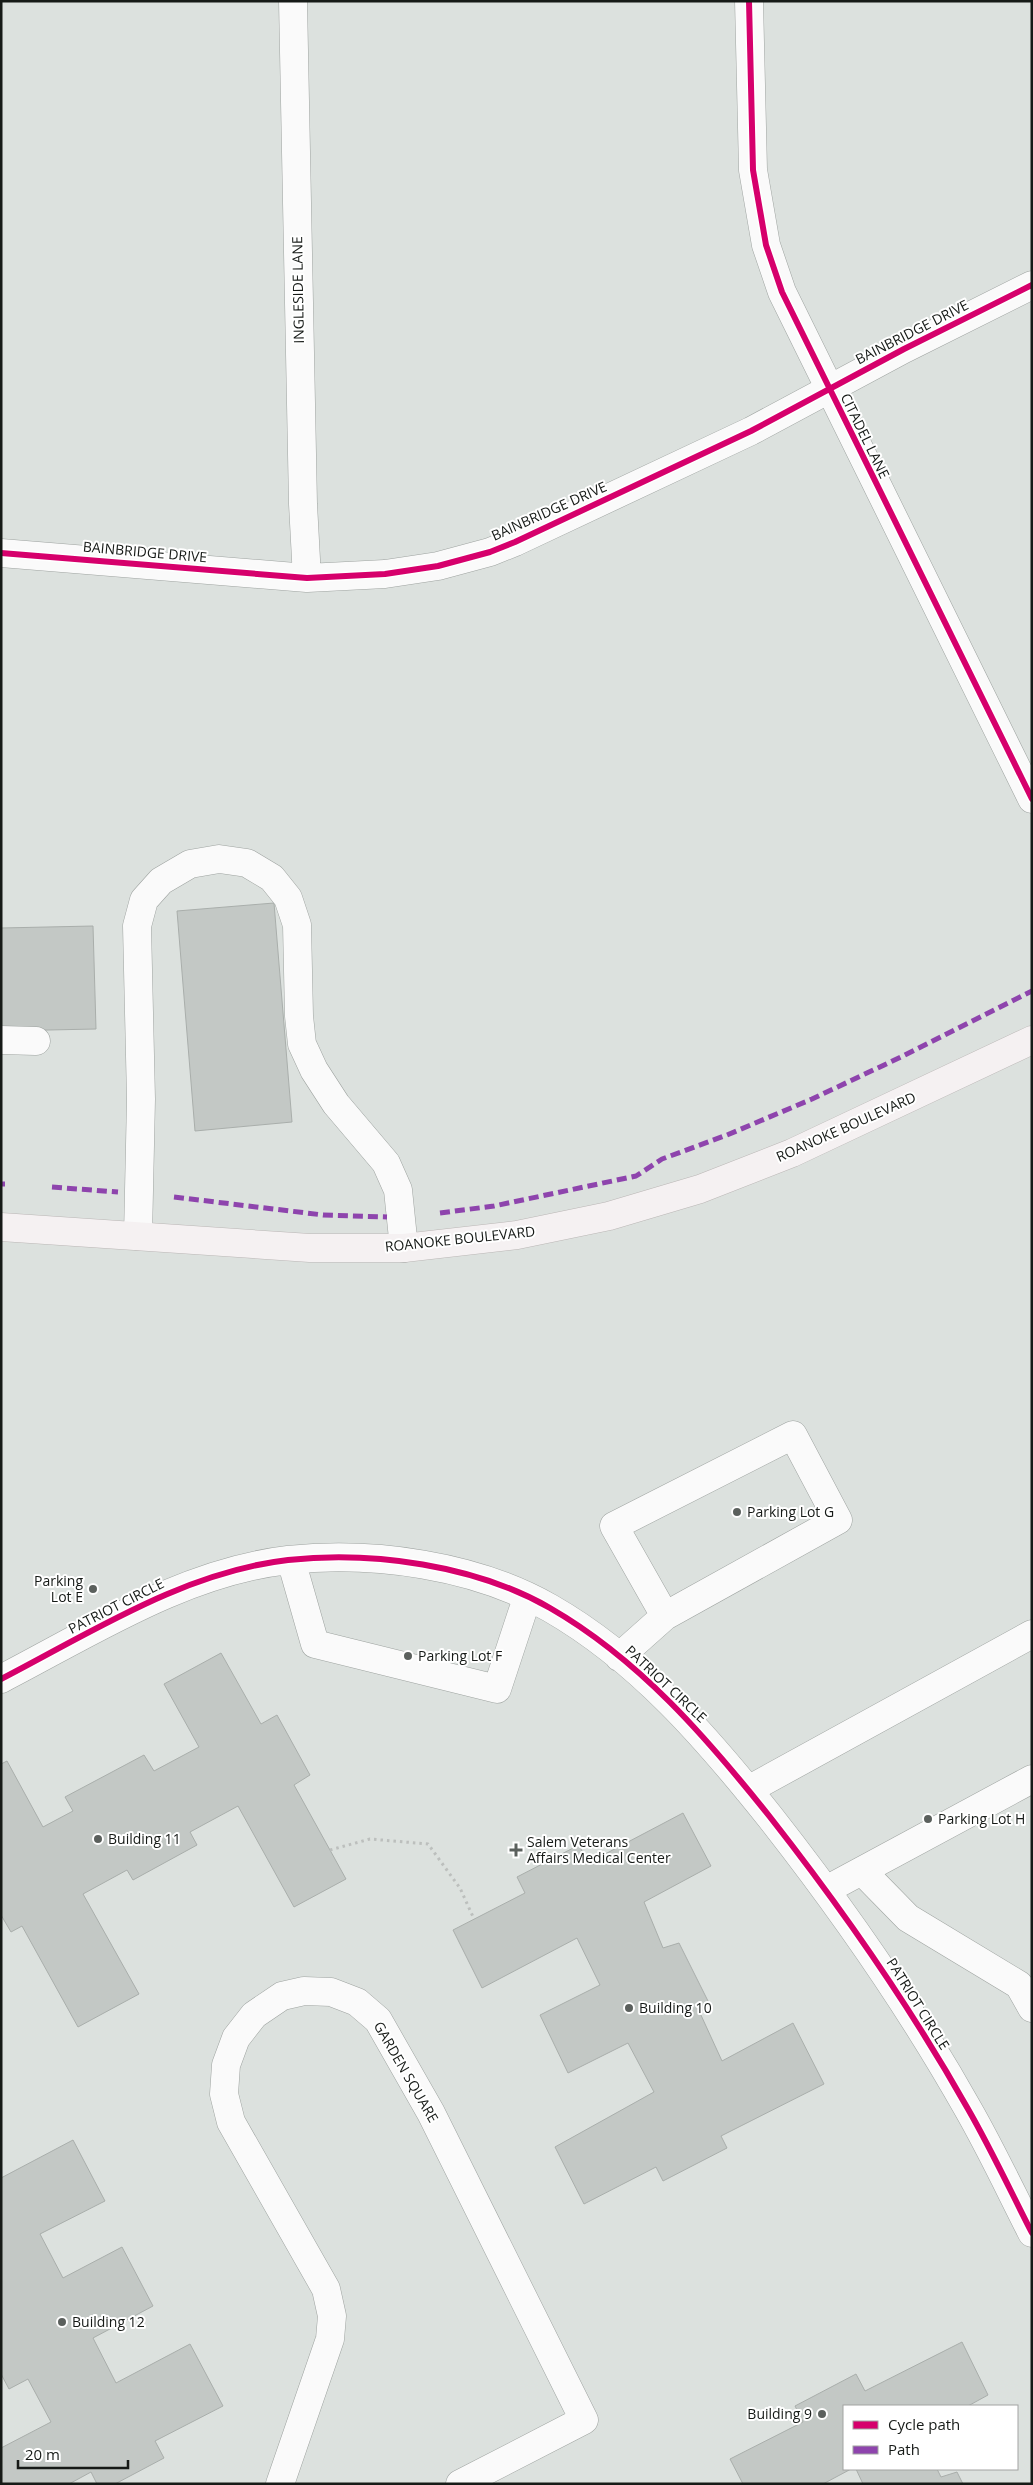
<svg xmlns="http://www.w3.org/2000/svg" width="1033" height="2485" viewBox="0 0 1033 2485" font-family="'Open Sans',sans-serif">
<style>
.building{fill:#c3c8c5;stroke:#a9aeab}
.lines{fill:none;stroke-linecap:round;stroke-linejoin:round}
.minor-casing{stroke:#9ea3a0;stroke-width:29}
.major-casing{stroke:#bab6b5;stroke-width:29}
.path{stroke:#bcbfbd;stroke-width:3;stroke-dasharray:2.5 4;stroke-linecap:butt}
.minor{stroke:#fafafa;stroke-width:28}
.major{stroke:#f5f1f2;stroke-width:28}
.quiet{stroke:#8e44ad;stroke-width:5;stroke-dasharray:10 5;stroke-linecap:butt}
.cycleway-casing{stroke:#fff;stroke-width:9}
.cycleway{stroke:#d6006c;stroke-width:6}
.poi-dot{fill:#5b605d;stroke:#fff;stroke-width:2}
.labels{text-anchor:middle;stroke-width:4;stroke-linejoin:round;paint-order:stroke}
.street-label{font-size:14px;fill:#161a17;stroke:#fff}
.poi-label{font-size:14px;fill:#161a17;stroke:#fff;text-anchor:start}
</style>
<rect width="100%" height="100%" fill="#dce1de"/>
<path class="building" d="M274,903L292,1122L195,1131L177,911Z
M93,926L96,1029L1,1031V928Z
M221,1653L261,1724L277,1715L310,1775L294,1785L346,1879L294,1907L238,1806L190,1832L197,1845L133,1880L127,1870L83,1894L139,1994L78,2027L22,1926L11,1932L1,1915V1764L7,1761L43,1827L73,1811L65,1797L144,1755L154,1771L199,1747L164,1684Z
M683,1813L711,1866L644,1902L663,1948L679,1943L709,2003L700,2013L722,2061L793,2023L824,2084L721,2136L727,2148L663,2181L656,2167L584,2204L555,2147L654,2092L628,2043L568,2073L540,2015L600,1985L577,1938L482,1988L453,1930L525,1893L517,1877L579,1845L588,1863Z
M73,2140L105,2201L40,2234L63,2278L122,2247L153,2306L93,2338L116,2383L190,2344L223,2406L155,2441L164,2458L115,2484H97L91,2472L69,2484H1V2448L51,2422L28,2379L9,2389L1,2374V2178Z
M962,2342L988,2395L968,2406H844V2469H851L823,2484H743L730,2459L803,2422L795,2406L856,2374L865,2391Z
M856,2469H937L941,2477L957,2472L963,2484H863Z"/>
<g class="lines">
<defs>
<path id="minor" d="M293,1L303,504L307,578
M749,1L753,170L766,245L782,292L1032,799
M1,553L307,578L385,574L438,566L490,552L515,542L751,431L904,349L1032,285
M1,1040L36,1041
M138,1236L141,1099L137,926L144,900L161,881L190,864L219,859L247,863L272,878L288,898L297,925L299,1016L302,1044L314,1070L336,1104L386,1163L398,1190L404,1248
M291,1560L315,1644L497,1689L527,1598
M619,1657L665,1616L838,1520L793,1435L614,1526L665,1616
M1,1679C92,1632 184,1572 288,1560C373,1551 475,1565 550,1608C639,1659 707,1738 770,1817C843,1910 910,2006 968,2109C991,2149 1011,2192 1032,2233
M748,1790L1032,1634
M862,1871L908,1918L1019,1985L1032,2008
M826,1890L1032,1779
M280,2484L330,2339L332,2316L326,2289L231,2122L224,2094L226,2065L236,2038L254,2015L282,1996L304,1991L331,1992L357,2002L378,2020L431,2113L584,2420L460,2484"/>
<path id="major" d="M1,1227L310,1248H404L517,1235L609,1216L700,1189L792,1153L1032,1040"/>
</defs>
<use href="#minor" class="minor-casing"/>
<use href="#major" class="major-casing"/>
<path class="path" d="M330,1850L370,1839L428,1844L460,1888L474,1919"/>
<use href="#minor" class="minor"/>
<use href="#major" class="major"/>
<path class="quiet" d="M1,1184H5
M52,1187L118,1192
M174,1197L323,1215L387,1217
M440,1213L494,1206L636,1176L662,1159L727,1135L812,1099L903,1056L1032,991"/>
<defs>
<path id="cycleway" d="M749,1L753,170L766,245L782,292L1032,799
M1,553L307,578L385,574L438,566L490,552L515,542L751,431L904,349L1032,285
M1,1679C92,1632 184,1572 288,1560C373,1551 475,1565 550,1608C639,1659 707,1738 770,1817C843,1910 910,2006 968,2109C991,2149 1011,2192 1032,2233"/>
</defs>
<use href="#cycleway" class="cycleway-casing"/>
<use href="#cycleway" class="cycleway"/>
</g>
<g class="poi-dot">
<circle cx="737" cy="1512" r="5"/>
<circle cx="93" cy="1589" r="5"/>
<circle cx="408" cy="1656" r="5"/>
<circle cx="928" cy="1819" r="5"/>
<circle cx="98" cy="1839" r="5"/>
<path d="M513.5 1842.5h5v5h5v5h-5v5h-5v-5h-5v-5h5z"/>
<circle cx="629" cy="2008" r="5"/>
<circle cx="62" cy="2322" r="5"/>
<circle cx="822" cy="2414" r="5"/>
</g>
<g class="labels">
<g class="street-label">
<text transform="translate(298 290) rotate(-91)" y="5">INGLESIDE LANE</text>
<text transform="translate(912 332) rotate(-27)" y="5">BAINBRIDGE DRIVE</text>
<text transform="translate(865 436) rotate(64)" y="5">CITADEL LANE</text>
<text transform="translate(549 511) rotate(-24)" y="5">BAINBRIDGE DRIVE</text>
<text transform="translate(145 552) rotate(5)" y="5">BAINBRIDGE DRIVE</text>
<text transform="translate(846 1127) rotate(-24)" y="5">ROANOKE BOULEVARD</text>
<text transform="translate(460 1239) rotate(-6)" y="5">ROANOKE BOULEVARD</text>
<text transform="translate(116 1606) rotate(-27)" y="5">PATRIOT CIRCLE</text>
<text transform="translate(666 1684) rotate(43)" y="5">PATRIOT CIRCLE</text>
<text transform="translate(918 2004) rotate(58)" y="5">PATRIOT CIRCLE</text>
<text transform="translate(406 2072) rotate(60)" y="5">GARDEN SQUARE</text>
</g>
<g class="poi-label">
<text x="747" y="1517">Parking Lot G</text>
<text x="83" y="1586" text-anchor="end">Parking<tspan x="83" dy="16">Lot E</tspan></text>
<text x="418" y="1661">Parking Lot F</text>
<text x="938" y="1824">Parking Lot H</text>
<text x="108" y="1844">Building 11</text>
<text x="527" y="1847">Salem Veterans<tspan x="527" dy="16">Affairs Medical Center</tspan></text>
<text x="639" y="2013">Building 10</text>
<text x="72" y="2327">Building 12</text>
<text x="812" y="2419" text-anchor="end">Building 9</text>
</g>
</g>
<rect width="1033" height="2485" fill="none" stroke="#161a17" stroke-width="5"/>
<rect x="843" y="2405" width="175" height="65" fill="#ffffff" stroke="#a2a3a2"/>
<rect x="853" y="2421" width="25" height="8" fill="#d6006c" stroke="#a2a3a2"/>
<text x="888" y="2430" font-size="15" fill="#161a17">Cycle path</text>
<rect x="853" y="2446" width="25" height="8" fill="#8e44ad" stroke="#a2a3a2"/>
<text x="888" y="2455" font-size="15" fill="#161a17">Path</text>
<path d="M18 2460v8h110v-8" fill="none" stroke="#161a17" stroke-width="2.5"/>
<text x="25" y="2460" font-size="15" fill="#161a17" stroke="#ffffff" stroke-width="4" paint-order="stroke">20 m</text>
</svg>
